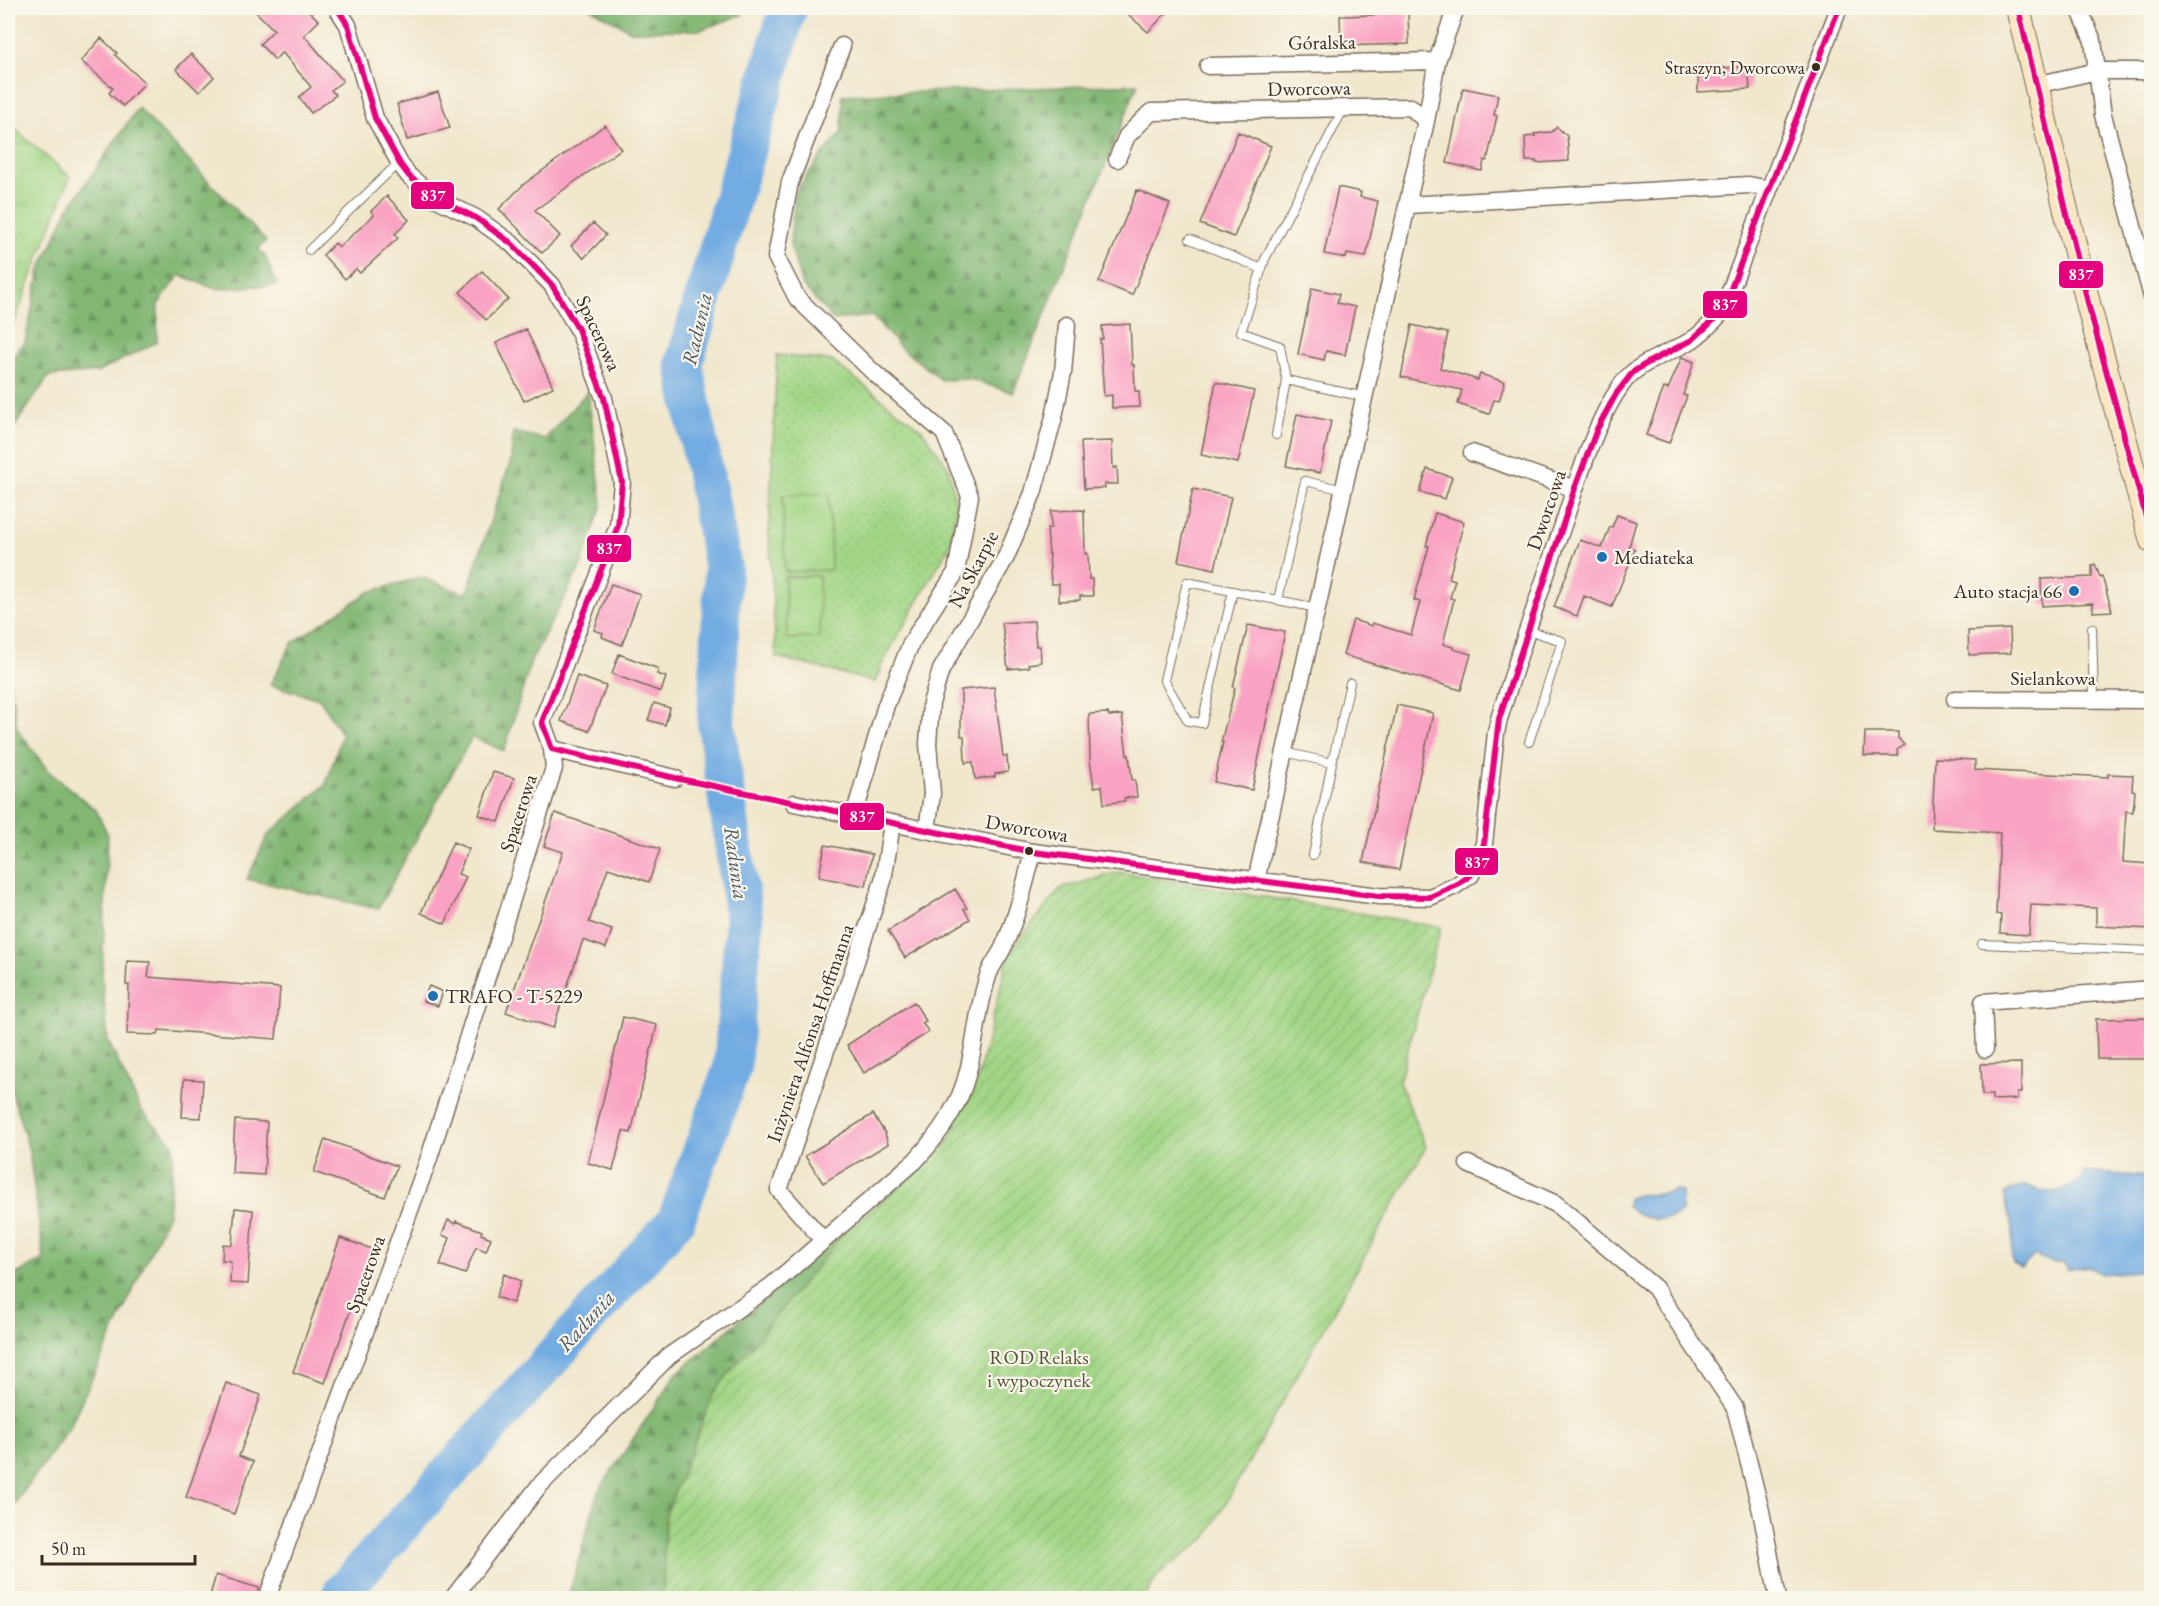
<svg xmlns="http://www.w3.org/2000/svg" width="2159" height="1606" viewBox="0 0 2159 1606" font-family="'EB Garamond',serif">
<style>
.grass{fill:url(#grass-tufts);stroke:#6e8052;stroke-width:1.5}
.forest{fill:url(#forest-firs);stroke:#5e7048;stroke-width:1.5}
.park{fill:url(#park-dots);stroke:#6e8052;stroke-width:1.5}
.garden{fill:url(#garden-furrows);stroke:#6e8052;stroke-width:1.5}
.pitch{fill:#a2d686;stroke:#6e8052;stroke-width:1.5}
.water{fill:#72ace2;stroke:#566b80;stroke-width:1.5}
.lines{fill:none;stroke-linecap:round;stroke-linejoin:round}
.river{stroke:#72ace2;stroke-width:38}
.building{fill:#f9a2c3}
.service-casing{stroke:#7a6c5b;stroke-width:10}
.minor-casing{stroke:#7a6c5b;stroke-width:19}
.secondary-casing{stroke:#7a6c5b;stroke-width:26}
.service{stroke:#fff;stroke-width:8}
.minor{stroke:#fff;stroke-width:16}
.secondary{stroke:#f9e7c3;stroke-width:24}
.bus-1-casing{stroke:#fbf7ec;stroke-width:10}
.bus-1{stroke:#e5007d;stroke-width:6}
.bus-dot{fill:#3b2a1e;stroke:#fbf7ec;stroke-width:2}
.poi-dot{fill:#1f6fb2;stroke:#fbf7ec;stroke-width:2}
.labels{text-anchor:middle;stroke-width:4.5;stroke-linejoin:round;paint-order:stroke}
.bus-label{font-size:18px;fill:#3b2a1e;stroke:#fbf7ec;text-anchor:end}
.street-label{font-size:20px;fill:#3b2a1e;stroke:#fbf7ec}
.poi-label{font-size:20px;fill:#3b2a1e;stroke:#fbf7ec;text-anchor:start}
.park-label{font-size:20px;fill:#555538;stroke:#fbf7ec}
.water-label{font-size:21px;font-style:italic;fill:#4e5863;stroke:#fbf7ec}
.line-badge{stroke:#fbf7ec;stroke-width:2}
.badge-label{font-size:16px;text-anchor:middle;font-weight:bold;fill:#fff}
</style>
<defs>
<pattern id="grass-tufts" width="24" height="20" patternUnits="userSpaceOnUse" patternTransform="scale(1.5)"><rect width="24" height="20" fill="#a2d686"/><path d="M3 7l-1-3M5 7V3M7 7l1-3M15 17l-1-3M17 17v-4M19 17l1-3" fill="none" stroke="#8cb873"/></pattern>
<pattern id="forest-firs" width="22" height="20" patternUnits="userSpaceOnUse" patternTransform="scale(1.5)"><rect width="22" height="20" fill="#81b773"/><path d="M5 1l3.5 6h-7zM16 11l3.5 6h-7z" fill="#6b955e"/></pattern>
<pattern id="park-dots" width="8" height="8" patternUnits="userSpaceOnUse" patternTransform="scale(1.5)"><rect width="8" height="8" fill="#a2d686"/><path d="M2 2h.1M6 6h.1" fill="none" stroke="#8cb873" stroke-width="1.8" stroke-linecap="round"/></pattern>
<pattern id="garden-furrows" width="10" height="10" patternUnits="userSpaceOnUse" patternTransform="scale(1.5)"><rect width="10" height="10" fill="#a2d686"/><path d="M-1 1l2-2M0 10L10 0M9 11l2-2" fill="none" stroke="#8cb873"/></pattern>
</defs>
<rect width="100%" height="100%" fill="#fbf7ec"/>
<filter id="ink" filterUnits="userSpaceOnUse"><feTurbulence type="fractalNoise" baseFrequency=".0167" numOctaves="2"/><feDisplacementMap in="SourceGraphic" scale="12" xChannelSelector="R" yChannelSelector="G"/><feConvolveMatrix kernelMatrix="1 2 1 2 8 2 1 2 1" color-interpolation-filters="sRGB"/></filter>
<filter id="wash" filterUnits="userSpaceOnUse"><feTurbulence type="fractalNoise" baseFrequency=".008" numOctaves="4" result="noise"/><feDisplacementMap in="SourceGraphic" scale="24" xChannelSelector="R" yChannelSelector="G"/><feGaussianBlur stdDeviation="1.35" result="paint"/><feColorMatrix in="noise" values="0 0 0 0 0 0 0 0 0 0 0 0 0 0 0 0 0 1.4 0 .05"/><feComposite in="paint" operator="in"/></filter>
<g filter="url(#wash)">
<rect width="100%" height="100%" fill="#f0e7cc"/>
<path class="grass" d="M8,123L70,177L8,338Z"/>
<path class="forest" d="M590,8H744L742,15L700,30L631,31Z
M1138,84L1013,393L970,379L942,380L901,348L872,316L834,320L802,285L790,244L795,193L815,164L842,132L843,95Z
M138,108L266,241L258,249L265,256L277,285L215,289L180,275L158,304L157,342L98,372L49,376L8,436V363L25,342L40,270L68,209Z
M588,391L602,505L581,566L531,661L504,751L472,737L378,909L247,879L268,835L326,784L342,735L320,699L270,685L292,643L369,592L421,577L466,594L511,460L513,432L545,439Z
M8,672L17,729L48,771L96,810L108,835L102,978L108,1041L141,1110L174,1145L168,1214L69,1428L14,1505L8,1521V1279L44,1259L29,1151L8,1079Z
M847,1229L665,1517L663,1598H568L598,1492L676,1374Z"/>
<path class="park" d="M777,355L832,361L922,430L948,466L957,510L949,547L882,664L875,682L776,657L769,532Z"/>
<path class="garden" d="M1119,872L1441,927L1399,1082L1426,1147L1206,1538L1159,1574L1144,1598H663L665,1517L714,1392L847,1229L943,1150L977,1081L1009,953L1060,889Z"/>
<path class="pitch" d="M829,494L831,570L785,572L783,495Z
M819,576L820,638L787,639L785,577Z"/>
<path class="water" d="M2084,1172L2151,1177V1270L2101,1274L2088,1266L2068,1270L2064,1263H2053L2035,1255L2021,1268L2013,1263C2010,1250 2013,1245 2013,1233C2013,1220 2005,1208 2005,1194C2031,1178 2027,1191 2051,1192C2061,1193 2073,1185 2082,1179Z
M1675,1190L1682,1192L1681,1212C1664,1225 1641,1219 1627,1206L1628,1199C1643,1190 1657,1199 1675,1190Z"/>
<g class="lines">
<path class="river" d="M339,1598L342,1592L676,1220L732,1068L744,919L716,723L723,568L684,364L788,8"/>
</g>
<g id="blocks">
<path class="building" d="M252,8H306L319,21L304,35L343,81L331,90L336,95L311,113L299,97L311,87L282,52L275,60L260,44L274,30Z
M1121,8H1171L1148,32Z
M1375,8H1408L1409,44L1341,46L1340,16L1376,15Z
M101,38L117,53L115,55L145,83L123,106L109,93L113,88L81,61Z
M191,54L214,77L199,92L176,69Z
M1748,66L1750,89L1698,92V70Z
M1463,88L1498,95L1494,115L1497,116L1487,161L1484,160L1482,171L1447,163Z
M438,92L450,128L407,140L397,104Z
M605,125L621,149L535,210L560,236L542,253L499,209L524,184Z
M1557,127L1567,136L1569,161L1536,163V161H1526L1525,137L1535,136L1534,134L1552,132Z
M1238,132L1271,146L1234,237L1200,224Z
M1338,187L1361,192L1360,197L1378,201L1366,257L1347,254L1346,258L1324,254Z
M1137,190L1170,204L1132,295L1099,282Z
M387,196L409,220L395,234L398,238L360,273L356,269L345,279L323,255L335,243L339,247L374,215L371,211Z
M593,223L606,235L584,258L571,246Z
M482,271L508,299L486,320L460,292Z
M1312,288L1339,294L1337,303L1355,307L1345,355L1326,351L1324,360L1298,354Z
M1130,324L1132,365H1134L1135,391H1139L1140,407L1112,408V395L1104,396L1100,339H1103L1102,326Z
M1412,325L1448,333L1440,368L1478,380L1480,374L1505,382L1499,401L1494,400L1489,414L1458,404L1462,390L1401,377Z
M526,329L553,387L524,401L496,343Z
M1682,357L1694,362L1683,395L1687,396L1669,443L1646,435L1664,388L1668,389Z
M1216,382L1254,391L1238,463L1201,455Z
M1297,414L1331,421L1320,473L1286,466Z
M1112,441L1113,468L1117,467L1118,484H1105V488L1084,489L1081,442Z
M1427,469L1452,477L1445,499L1420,492Z
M1193,489L1231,497L1215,569L1178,561Z
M1084,510L1085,554H1088L1089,579H1092L1093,596H1080V600L1059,601V584H1051L1047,528H1051V511Z
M1435,513L1464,522L1449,578L1455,580L1450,598L1454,599L1443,644L1453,647V649L1471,654L1461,690L1343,655L1353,620L1372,626V623L1411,635L1420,602L1414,600L1429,546H1426Z
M1617,515L1636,522L1629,547L1635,549L1612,607L1584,596L1577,616L1554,607L1580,540L1602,548L1610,527H1612Z
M2095,564L2100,577L2102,576L2112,611L2093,612V603L2042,606L2041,579L2092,577V565Z
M611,584L640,594L622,645L602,637L603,633L594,630Z
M1034,621L1036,646H1040L1041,662L1028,664L1029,667L1008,669L1002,623Z
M1248,625L1285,632L1252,790L1214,782L1223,742H1221L1235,688L1233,687Z
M2010,629L2011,653L1969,655L1968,631Z
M619,654L659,669L657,674L666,677L661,692L612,674Z
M577,676L606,686L589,731L561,721Z
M994,687L1003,756H1007L1008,772L995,774V777L975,779L973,762L965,763L964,736H961V690Z
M654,703L670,708L665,725L648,720Z
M1397,705L1433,713L1399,870L1363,862Z
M1108,713L1109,716L1122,715L1127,755H1129L1132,780H1135L1137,797L1124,798L1125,801L1104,804L1102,786L1094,787L1090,760L1089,714Z
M1865,732H1898V738L1904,745L1897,750L1898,756H1864Z
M1935,758L1975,760V770L2108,777V774L2133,775L2132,790L2135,791L2133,812L2126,811L2123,862L2151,864V929L2096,926V908L2031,905L2029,935L2000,933L2001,915L1996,914L2000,833L1932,829Z
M493,772L514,778L499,822L479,815Z
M555,813L660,849L649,882L608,868L589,922L612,930L606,948L583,940L553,1028L506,1012L563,852L544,846Z
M453,842L469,849L458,874L466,877L445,924L421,913Z
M825,845L872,854L866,886L819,877Z
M955,889L967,908L964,909L970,919L905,958L888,931Z
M127,961L150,962L148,977L280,988L276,1039L159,1030L158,1035L127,1034L129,985H126Z
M429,986L443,992L438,1006L423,1001Z
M914,1002L926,1021L922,1023L929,1032L864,1073L847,1045Z
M623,1017L657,1025L631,1133L623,1131L613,1170L588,1163Z
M2151,1018V1059H2097L2096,1019Z
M2021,1063V1093H2017V1099L1992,1100V1095H1982L1981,1064Z
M184,1079L203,1080L201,1118L182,1117Z
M873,1114L885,1133L888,1144L823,1183L805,1156Z
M235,1120L267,1122L264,1175L232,1173Z
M325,1139L397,1166L385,1197L314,1172Z
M235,1208L253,1210L248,1284L230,1283L231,1261L222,1260L223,1244L232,1245Z
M448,1220L455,1224L456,1221L482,1231L481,1234L491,1238L486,1251L476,1247L465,1274L440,1265L450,1238L442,1235Z
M340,1238L372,1249L325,1383L293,1372Z
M504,1274L521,1281L513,1303L496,1297Z
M226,1383L261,1395L239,1456L253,1462L234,1514L186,1497Z
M216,1575L259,1588L257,1599H209Z"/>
</g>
</g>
<g filter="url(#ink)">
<use href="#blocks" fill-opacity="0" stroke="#7a6c5b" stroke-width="1.5"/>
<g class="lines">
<defs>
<path id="service" d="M1190,239L1262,269
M309,250L389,172L400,164
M1286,380L1280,346L1241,332L1265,259L1344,108
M1276,435L1286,380L1365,397
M1233,591L1202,723L1188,721L1164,680L1187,582L1317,608
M1278,600L1305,481L1344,490
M2092,628L2094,699
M1527,630L1562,641L1529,742
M1285,752L1332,763L1313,855
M1332,763L1350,683
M1982,944L2152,951"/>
<path id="minor" d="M2079,8L2093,41L2103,115L2152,297
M842,46L790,182L776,257L797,298L872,371L944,433L970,496L956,572L911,643L886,705L854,816
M1437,61L1456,8
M1208,66L1437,61L1426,121
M2036,85L2097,71H2152
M1117,159L1127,136L1151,112L1411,107L1426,121L1256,881
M1408,205L1749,185L1769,189
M1472,453L1575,489
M1955,699L2152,700
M552,749L675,778
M794,803L1033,852L1379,896L1430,897L1455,886L1471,875L1484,844L1496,733L1499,719C1519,654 1541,589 1563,525C1578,480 1597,415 1626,379C1643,360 1671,353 1692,340C1704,332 1713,322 1722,312L1839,8
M927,830L932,794L928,743L931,703L941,670L1006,557L1033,493L1054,417L1063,372L1067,325
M1985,1049L1983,1002L2152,989
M1468,1164L1556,1204L1655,1288L1735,1408L1761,1511L1778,1598
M823,1240L779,1190L883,881L892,824
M267,1598L428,1161L554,768L552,749L542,722L618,526L622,482L604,398L578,329L552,285L511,243L476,218L437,199L409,176L400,164L375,118L348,25L337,8
M453,1598L539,1486L669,1356L771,1286L915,1161C937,1137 959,1107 967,1075C976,1043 977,1009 988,976C991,966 998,958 1003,948C1017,917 1025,884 1033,852"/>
<path id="secondary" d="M2018,8L2089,307L2152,541"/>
</defs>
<use href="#service" class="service-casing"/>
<use href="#minor" class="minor-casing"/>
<use href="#secondary" class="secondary-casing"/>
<use href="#service" class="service"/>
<use href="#minor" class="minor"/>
<use href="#secondary" class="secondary"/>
<defs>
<path id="bus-1" d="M337,8L348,25L375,118L400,164L409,176L437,199L476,218L511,243L552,285L578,329L604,398L622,482L618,526L542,722L552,749
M2018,8L2089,307L2152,539
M552,749L675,778L1033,852L1379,896L1430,897L1455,886L1471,875L1484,844L1499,719L1575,488L1597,429L1616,394L1633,372L1649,362L1692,340L1722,312L1839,8"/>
</defs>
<use href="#bus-1" class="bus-1-casing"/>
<use href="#bus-1" class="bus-1"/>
</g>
</g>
<g class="bus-dot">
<circle cx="1816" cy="67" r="5"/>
<circle cx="1029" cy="851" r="5"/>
</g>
<g class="poi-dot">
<circle cx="1602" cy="557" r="6"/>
<circle cx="2074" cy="591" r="6"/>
<circle cx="433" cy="996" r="6"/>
</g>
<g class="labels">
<g class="bus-label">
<text x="1805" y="74">Straszyn, Dworcowa</text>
</g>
<g class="street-label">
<text transform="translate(1322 42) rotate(-1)" y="7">Góralska</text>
<text transform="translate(1309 88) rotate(-1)" y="7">Dworcowa</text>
<text transform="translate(599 333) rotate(65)" y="7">Spacerowa</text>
<text transform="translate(1546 510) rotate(-71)" y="7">Dworcowa</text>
<text transform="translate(973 569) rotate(-62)" y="7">Na Skarpie</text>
<text x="2053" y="685">Sielankowa</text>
<text transform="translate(518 813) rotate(-72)" y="7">Spacerowa</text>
<text transform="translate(1027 828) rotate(10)" y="7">Dworcowa</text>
<text transform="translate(810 1033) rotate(-71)" y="7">Inżyniera Alfonsa Hoffmanna</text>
<text transform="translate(365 1274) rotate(-70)" y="7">Spacerowa</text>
</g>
<g class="poi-label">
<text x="1614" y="564">Mediateka</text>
<text x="2062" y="598" text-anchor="end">Auto stacja 66</text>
<text x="445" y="1003">TRAFO - T-5229</text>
</g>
<g class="park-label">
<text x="1039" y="1364">ROD Relaks<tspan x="1039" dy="23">i wypoczynek</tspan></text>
</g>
<g class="water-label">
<text transform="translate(697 329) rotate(-77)" y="7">Radunia</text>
<text transform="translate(736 863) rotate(82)" y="7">Radunia</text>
<text transform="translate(586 1321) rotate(-48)" y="7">Radunia</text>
</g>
</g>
<g class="line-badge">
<rect x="410" y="181" width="45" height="29" rx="6" fill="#e5007d"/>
<rect x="2058" y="260" width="46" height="29" rx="6" fill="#e5007d"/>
<rect x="1702" y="290" width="46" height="29" rx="6" fill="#e5007d"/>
<rect x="586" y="534" width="46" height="29" rx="6" fill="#e5007d"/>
<rect x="839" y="802" width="46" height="29" rx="6" fill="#e5007d"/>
<rect x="1454" y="847" width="45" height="29" rx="6" fill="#e5007d"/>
</g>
<g class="badge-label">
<text x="433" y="201">837</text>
<text x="2081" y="280">837</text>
<text x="1725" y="310">837</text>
<text x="609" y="554">837</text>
<text x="862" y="822">837</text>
<text x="1477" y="868">837</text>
</g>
<rect width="2159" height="1606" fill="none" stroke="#fbf7ec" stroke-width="30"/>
<path d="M42 1555v9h153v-9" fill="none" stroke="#3b2a1e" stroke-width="3"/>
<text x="51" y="1555" font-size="18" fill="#3b2a1e" stroke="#fbf7ec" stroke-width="4.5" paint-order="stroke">50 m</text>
</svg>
